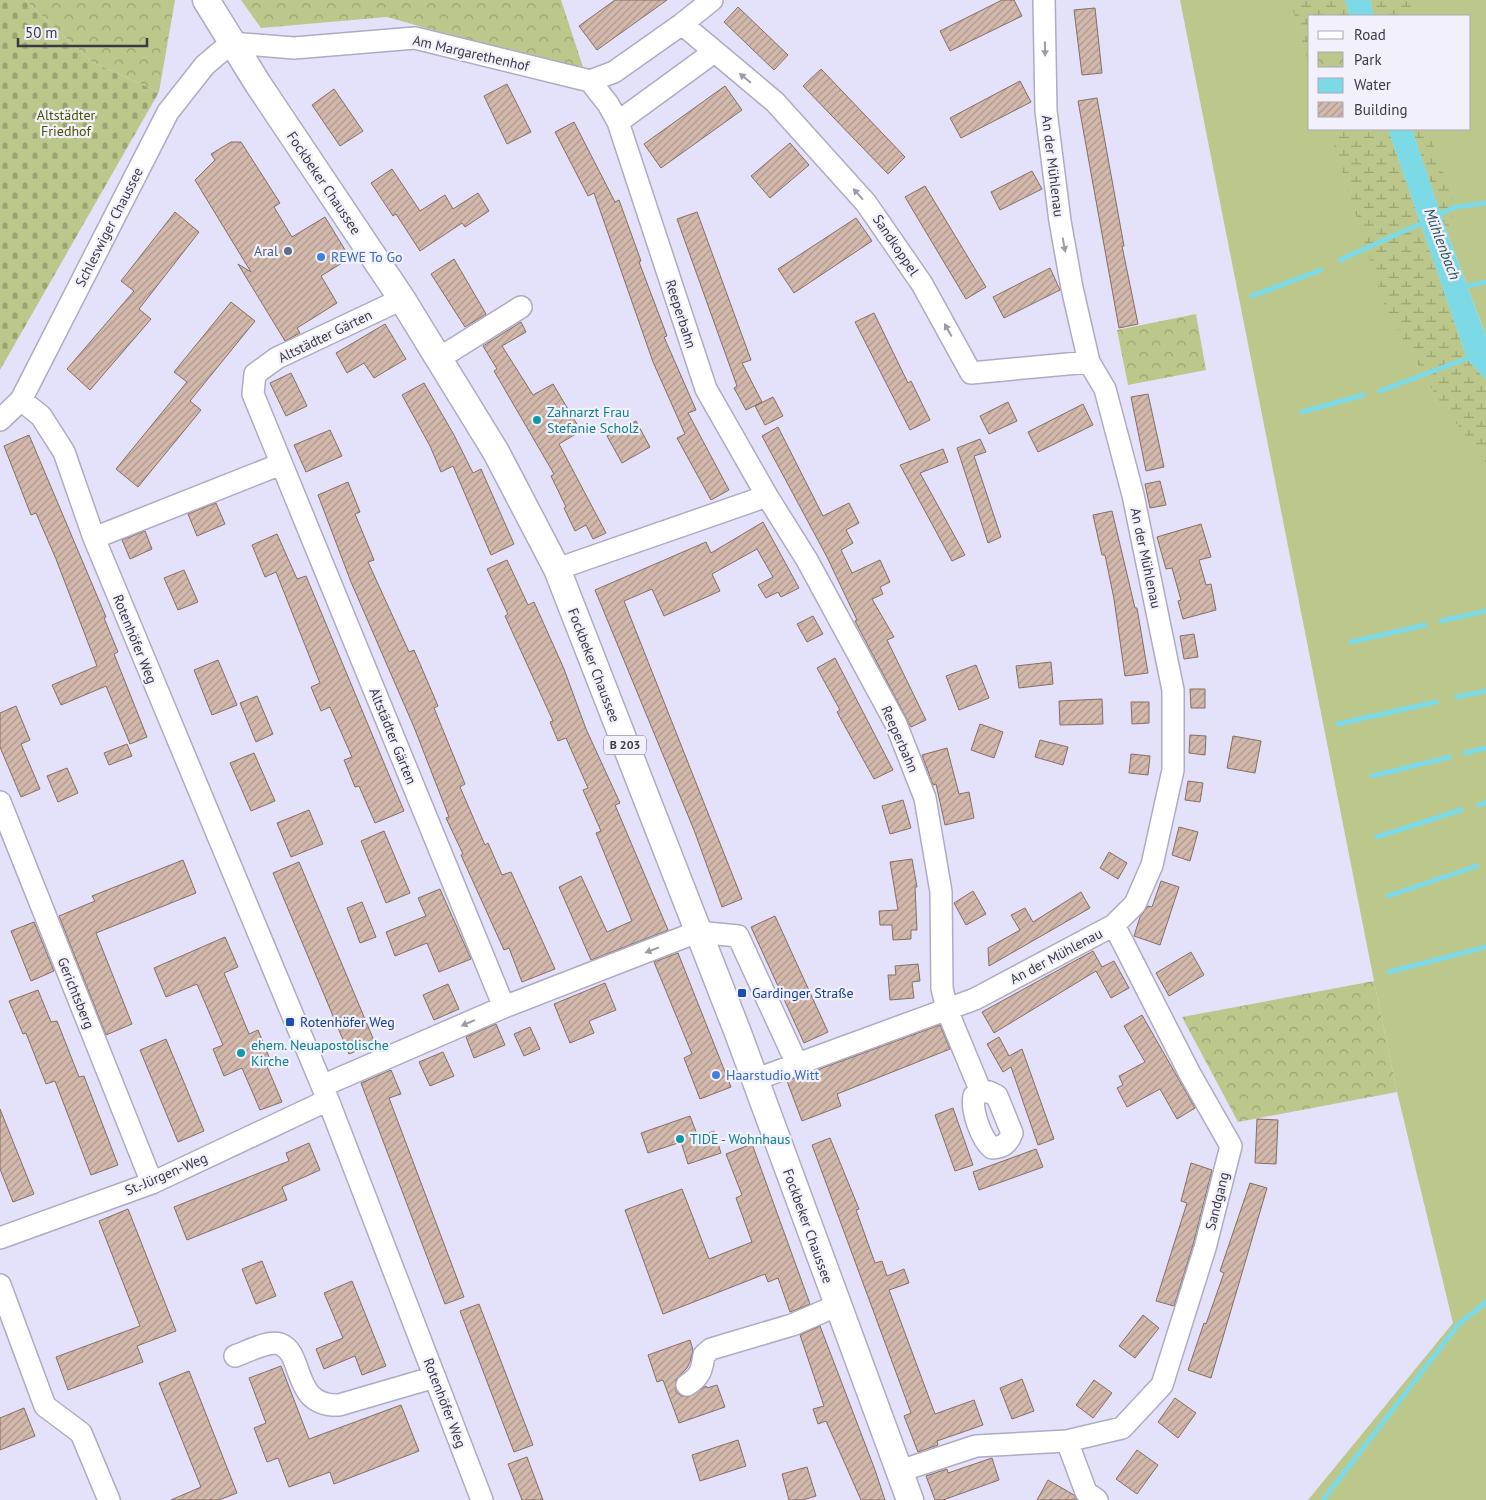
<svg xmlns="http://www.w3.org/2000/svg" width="1486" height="1500" viewBox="0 0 1486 1500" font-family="'PT Sans',sans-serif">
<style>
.green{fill:#bcc88b}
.wetland{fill:url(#wetland-marsh)}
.cemetery{fill:url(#cemetery-stones)}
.park{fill:url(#park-crowns)}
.water{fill:#7cdae6}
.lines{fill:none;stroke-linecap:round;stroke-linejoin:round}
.stream{stroke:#7cdae6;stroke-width:5}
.building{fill:url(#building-hatch);stroke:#866e63}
.minor-casing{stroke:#aeabc4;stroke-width:24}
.major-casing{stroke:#aeabc4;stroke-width:29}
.minor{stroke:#fff;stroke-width:21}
.major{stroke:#fff;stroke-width:26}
.oneway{fill:#9d9ca2}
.service-dot{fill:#5c6f8a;stroke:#f2f0fb;stroke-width:2}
.shop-dot{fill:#3f7fe0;stroke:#f2f0fb;stroke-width:2}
.culture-dot{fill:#0f9aa8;stroke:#f2f0fb;stroke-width:2}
.transit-dot{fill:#1a4fb4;stroke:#f2f0fb;stroke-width:2}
.labels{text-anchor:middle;stroke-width:4.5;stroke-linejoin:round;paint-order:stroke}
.shield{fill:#f2f0fb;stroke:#72707b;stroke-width:1}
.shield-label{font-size:12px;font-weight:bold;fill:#3b3944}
.street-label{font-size:14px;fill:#3b3944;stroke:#f2f0fb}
.park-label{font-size:14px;fill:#4c5503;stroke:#f2f0fb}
.service-label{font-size:14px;fill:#4e5e75;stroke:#f2f0fb;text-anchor:end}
.shop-label{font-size:14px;fill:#366cbe;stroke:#f2f0fb;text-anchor:start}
.culture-label{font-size:14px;fill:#0d838f;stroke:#f2f0fb;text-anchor:start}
.transit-label{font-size:14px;fill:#164399;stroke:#f2f0fb;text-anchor:start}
.water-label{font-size:15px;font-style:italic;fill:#285358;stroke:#f2f0fb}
</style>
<defs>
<pattern id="wetland-marsh" width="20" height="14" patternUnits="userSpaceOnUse" patternTransform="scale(1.25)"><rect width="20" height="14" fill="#bcc88b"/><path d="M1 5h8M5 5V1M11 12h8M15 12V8" fill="none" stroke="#9aa373"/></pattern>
<pattern id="cemetery-stones" width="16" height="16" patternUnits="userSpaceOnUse" patternTransform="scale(1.25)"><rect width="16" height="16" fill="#bcc88b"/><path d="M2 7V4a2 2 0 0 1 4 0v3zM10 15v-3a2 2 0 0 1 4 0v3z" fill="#9aa373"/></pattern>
<pattern id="park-crowns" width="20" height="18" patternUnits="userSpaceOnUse" patternTransform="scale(1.25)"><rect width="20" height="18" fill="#bcc88b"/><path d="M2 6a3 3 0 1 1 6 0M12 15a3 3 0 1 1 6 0" fill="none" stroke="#9aa373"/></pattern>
<pattern id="building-hatch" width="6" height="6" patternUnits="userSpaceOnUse" patternTransform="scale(1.25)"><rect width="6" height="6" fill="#d3b9ac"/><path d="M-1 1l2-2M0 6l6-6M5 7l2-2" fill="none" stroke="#ac978e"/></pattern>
</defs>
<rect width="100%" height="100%" fill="#e4e1fb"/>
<path class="green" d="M1180,0H1345L1350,16H1310V129H1388L1467,359L1486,380V1500H1308L1453,1323L1397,1092L1374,981Z
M1370,0H1486V336L1447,232L1412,129H1470V16H1374Z"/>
<path class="wetland" d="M1290,0H1345L1350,16H1310V68Z
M1370,0H1413L1407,16H1374Z
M1329,129H1388L1467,359L1486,380V463L1438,399L1386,310Z
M1412,129H1428L1455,207L1447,232Z"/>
<path class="cemetery" d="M0,0H25L92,62L159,92L0,370Z"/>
<path class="park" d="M25,0H175L159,92L92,62Z
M241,0H561L583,67L524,56L387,17L261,28Z
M1196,314L1206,370L1128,385L1117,330Z
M1374,981L1397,1092L1238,1122L1182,1017Z"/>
<path class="water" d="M1345,0H1370L1374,16H1350Z
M1388,129H1412L1447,232L1486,336V380L1467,359Z"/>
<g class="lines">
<path class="stream" d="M1436,216L1455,207L1486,203
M1340,260L1424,222
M1462,287L1486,282
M1252,296L1321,270
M1380,391L1473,356
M1302,412L1363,395
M1441,621L1486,611
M1351,642L1425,625
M1457,697L1486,691
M1338,724L1436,702
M1465,753L1486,748
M1372,776L1450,757
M1479,805L1486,802
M1377,837L1461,810
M1388,896L1477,866
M1389,972L1486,947
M1323,1500L1458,1325L1486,1302"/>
</g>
<path class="building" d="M615,0H667L597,50L579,26Z
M1002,0H1014L1022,16L950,51L940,31Z
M738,7L788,55L774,70L724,22Z
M1095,8L1102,73L1082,75L1074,10Z
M821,69L905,157L888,174L803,86Z
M1020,81L1031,102L961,138L950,118Z
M507,84L531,132L507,144L484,96Z
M725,86L742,110L661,168L644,144Z
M334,89L363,131L340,146L312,105Z
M1097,98L1124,246H1122L1138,324L1119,328L1078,101Z
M574,122L615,202L619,200L641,261L639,262L667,336L664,337L696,410L688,413L729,490L711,500L677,438L685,434L653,362L594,193L588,196L555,132Z
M231,142H241L280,203L274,207L292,237L325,217L350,258L321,276L337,303L297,328L300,333L285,341L238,264L251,272L195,180L215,160L211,154Z
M790,143L809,165L770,198L751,176Z
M392,169L420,211L445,195L453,209L478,193L489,211L465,227L462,223L420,251L396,214L393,216L371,183Z
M1032,171L1042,189L1000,210L991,192Z
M925,186L986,287L966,299L905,197Z
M175,212L199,232L139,309L151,319L90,390L67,369L134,291L121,281Z
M697,212L751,360L742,363L762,402L746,410L734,388L737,386L677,219Z
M856,218L872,241L794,293L778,269Z
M454,259L486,314L465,327L431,274Z
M1050,268L1060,290L1004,318L993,297Z
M231,302L255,321L190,401L201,410L138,487L116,469L187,382L174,372Z
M874,313L908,383L911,381L930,420L910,430L855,322Z
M521,322L526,332L502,346L533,395L553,384L581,431L559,444L606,533L593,539L586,525L575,531L564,508L566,507L551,476L554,474L494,371L497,369L483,346Z
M385,324L406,359L374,378L364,363L347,373L336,353Z
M291,373L307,406L286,416L270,383Z
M424,383L454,435L473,473L481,469L514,544L491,555L453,466L441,472L430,446L402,395Z
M1148,394L1164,467L1146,471L1131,397Z
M773,397L783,416L765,425L755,406Z
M1008,402L1017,421L989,434L980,416Z
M1083,404L1093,425L1038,452L1028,432Z
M636,421L650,447L622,463L607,436Z
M778,427L823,516L849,503L859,523L846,530L853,543L841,550L852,573L880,560L890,582L880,587L883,594L872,599L894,637L887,640L926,720L911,727L855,621L857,620L827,557L762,436Z
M330,430L342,456L306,472L294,445Z
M29,435L106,617L104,618L118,652L114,654L147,737L130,744L106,686L61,705L52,685L97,666L56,559L36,513L31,515L4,446Z
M980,439L986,452L974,456L1001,537L988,543L957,448Z
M943,449L948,462L920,473L965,555L952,561L900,465Z
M1160,481L1166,505L1150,508L1145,484Z
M348,482L360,512L355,514L374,560L368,562L409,652L414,650L438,706L434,708L465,784L460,787L485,845L488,843L502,875L511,872L555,969L522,982L509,948L504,950L461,855L463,854L446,818L449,817L414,727L351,582L318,495Z
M216,503L225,524L197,536L188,514Z
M1112,511L1135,608H1137L1148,673L1125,676L1114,599L1105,555H1102L1093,515Z
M763,522L799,588L781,597L778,592L766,598L758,585L773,577L757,549L712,574L720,591L664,616L652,589L624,601L742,899L722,907L694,830L595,590L706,542L711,553Z
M1201,524L1211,557L1199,560L1206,585L1211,584L1216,610L1183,619L1178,601L1181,600L1172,568L1166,569L1157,537Z
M145,531L152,549L130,559L122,540Z
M277,534L297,579L306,576L404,811L375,823L359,786L355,787L344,760L352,757L330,707L321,711L311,687L320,683L276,572L265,577L252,545Z
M507,560L528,605L534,602L564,669L586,729L620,803L615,805L668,930L591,960L559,887L581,876L607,932L632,921L596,833L601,831L583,790L588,788L566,738L558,741L550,722L553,721L505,616L508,614L487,569Z
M184,570L198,602L178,610L164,578Z
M813,616L823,634L807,642L797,624Z
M1194,634L1198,657L1184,659L1180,636Z
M835,658L893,770L874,779L837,712L840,710L817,668Z
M218,660L237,705L212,715L194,670Z
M1051,662L1053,684L1019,688L1016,666Z
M976,665L989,698L959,710L946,676Z
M1190,689H1205V708H1191Z
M257,696L273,734L256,742L240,703Z
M1102,699L1103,724L1060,725L1059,701Z
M1131,702H1149V723L1132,724Z
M16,706L30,740L21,744L40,789L21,797L0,747V713Z
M980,724L1003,732L994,758L971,750Z
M1190,735L1206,736L1205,755L1189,753Z
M1233,736L1261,741L1255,773L1227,768Z
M1040,740L1068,747L1063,765L1035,757Z
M127,744L132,756L109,765L104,753Z
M947,748L959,794L969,792L974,818L945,825L936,784L933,785L922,755Z
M254,753L275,801L251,811L230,763Z
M1131,754L1150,756L1148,775L1129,773Z
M67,768L78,793L58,802L47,776Z
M1188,781L1203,783L1200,802L1185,800Z
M903,800L911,828L890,834L882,806Z
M309,810L323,844L291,857L277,823Z
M1179,827L1198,832L1190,861L1172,855Z
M384,831L410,893L386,903L361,841Z
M1109,852L1127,863L1118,879L1100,868Z
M912,859L917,887H915L917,930H911V939L893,940L892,925H880L879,911L898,910L890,862Z
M183,860L196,893L96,933L132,1024L106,1035L59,916L95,901L92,896Z
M299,862L375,1043L349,1054L273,873Z
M1161,881L1179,887L1160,945L1134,936L1140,917L1148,906L1152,907Z
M440,889L471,959L439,972L427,943L395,956L386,932L426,916L418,898Z
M973,891L986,914L966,925L954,903Z
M1081,892L1090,908L989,966L988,948L1020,930L1011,915L1025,908L1033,922Z
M362,902L376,937L360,943L347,908Z
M775,916L828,1032L804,1043L751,927Z
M34,922L54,971L31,981L11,931Z
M225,937L238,967L224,973L249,1034L258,1030L269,1057L264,1059L282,1102L260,1110L242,1068L224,1076L213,1049L223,1045L197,984L166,997L154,968Z
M1093,951L1102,967L1114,961L1129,988L1111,998L1096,971L994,1033L982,1012Z
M1191,952L1204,975L1169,996L1156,973Z
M678,953L731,1087L700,1099L684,1058L692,1054L654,962Z
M918,964L920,981L912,982L914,998L890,1000L888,975H896L895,966Z
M605,983L616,1010L589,1021L594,1033L570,1043L554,1004Z
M448,984L459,1009L434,1020L423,995Z
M38,990L51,1022L57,1021L79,1077L84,1076L118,1165L91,1175L55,1081L46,1084L26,1033L23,1034L9,1001Z
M1142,1015L1195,1108L1177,1119L1160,1089L1127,1107L1117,1088L1123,1085L1119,1076L1145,1062L1124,1026Z
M496,1024L505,1045L474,1058L466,1037Z
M940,1025L950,1049L837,1094L841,1106L802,1121L787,1081Z
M530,1027L540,1049L524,1056L514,1034Z
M999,1037L1009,1056L1022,1049L1054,1139L1038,1145L1011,1067L1003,1072L987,1044Z
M166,1039L204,1131L178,1142L140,1050Z
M443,1052L454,1076L430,1086L419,1062Z
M391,1070L401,1094L389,1098L464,1297L445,1304L361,1083Z
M953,1108L973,1165L955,1171L935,1115Z
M0,1109L34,1194L13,1202L0,1169Z
M690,1116L698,1137L714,1131L721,1153L688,1164L681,1142L648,1153L641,1133Z
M1257,1119L1278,1120L1276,1164L1255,1163Z
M830,1138L859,1209L856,1210L875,1263L882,1261L887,1276L904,1269L909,1283L889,1290L935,1414L974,1400L983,1425L937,1441L938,1445L918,1452L904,1416L911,1413L812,1145Z
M309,1143L320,1170L282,1187L287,1200L187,1240L174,1207L289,1161L286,1153Z
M752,1144L810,1304L790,1312L778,1278L768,1282L765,1274L663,1314L625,1210L682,1189L709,1259L752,1242L736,1198L742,1195L726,1154Z
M1036,1149L1043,1167L979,1190L973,1172Z
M1191,1163L1212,1170L1193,1245L1174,1306L1156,1301L1187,1203L1181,1201Z
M1250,1183L1267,1188L1211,1378L1188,1370L1204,1323L1206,1324L1224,1273L1220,1271Z
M128,1209L176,1331L137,1346L143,1362L68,1390L56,1357L140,1326L99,1221Z
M262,1261L276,1296L256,1304L242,1269Z
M352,1281L386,1366L362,1375L355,1356L324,1369L316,1349L343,1338L324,1293Z
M479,1304L533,1445L514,1452L460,1311Z
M1143,1315L1159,1328L1135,1358L1119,1346Z
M820,1326L875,1470L885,1500H861L826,1421L818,1424L813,1409L824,1406L800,1335Z
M690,1340L693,1350L690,1362L687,1368L676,1380V1392L682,1396L688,1397L706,1386L707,1388L717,1385L725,1407L679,1423L663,1380L657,1382L648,1355Z
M281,1366L309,1439L401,1405L419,1451L334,1484L330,1472L289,1487L278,1458L267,1462L254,1428L266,1423L249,1378Z
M189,1371L237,1493L219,1500H171L201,1487L159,1383Z
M1022,1379L1034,1411L1012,1419L1000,1388Z
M1094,1380L1112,1393L1093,1418L1076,1405Z
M1175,1398L1196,1413L1178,1438L1158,1422Z
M24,1408L35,1436L0,1450V1418Z
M738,1440L746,1466L700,1481L692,1455Z
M1137,1450L1158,1465L1137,1494L1116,1479Z
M527,1457L543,1500H522L508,1464Z
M992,1458L999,1480L943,1500H935L926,1476L947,1469L948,1473Z
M807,1467L816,1496L803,1500H789L782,1474Z
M1048,1480L1074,1495L1077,1500H1037Z"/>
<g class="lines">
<defs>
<path id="minor" d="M682,24L712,0
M590,81L608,104L618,122L706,389L767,496L807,560L896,724L925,798L941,892L942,988L947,1010L981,1092
M618,122L714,52
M402,299L277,358L255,374L253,394L504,1007
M438,359L521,307
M21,400L41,416L64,452L94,538L328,1100L482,1500
M0,420L21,400L168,112L205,65L231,43L294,48L415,38L590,81L614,72L682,24L775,102L866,203L922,284L971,373L1089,362
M94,538L281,464
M557,569L767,496
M0,802L152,1183
M754,1080L975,999L1114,925L1135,904L1152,865L1173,770V690L1133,495L1105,389L1089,362L1072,288L1060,221L1046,111L1044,0
M322,1086L504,1007L697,932L738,936L797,1064
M981,1092H989L997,1096L1012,1133C1008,1144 1003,1147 992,1148C981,1139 971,1110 974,1096Z
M0,1238L152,1183L328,1100
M0,1285L45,1406L81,1433L109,1500
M235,1356C247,1352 268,1340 280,1344C305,1353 291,1407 339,1405L435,1377
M687,1385C700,1377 702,1370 704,1355L711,1349L792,1325L838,1305
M1067,1441L1122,1428L1162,1385L1205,1248L1231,1146L1190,1074L1114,925
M900,1471L976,1446L1067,1441L1086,1492L1097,1500"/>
<path id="major" d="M206,0L258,84L402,299L496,452L557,569L738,1033L910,1500"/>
</defs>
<use href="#minor" class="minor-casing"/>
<use href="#major" class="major-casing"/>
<use href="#minor" class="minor"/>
<use href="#major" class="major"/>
</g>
<defs><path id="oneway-solid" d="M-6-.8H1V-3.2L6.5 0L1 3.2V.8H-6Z" transform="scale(1.25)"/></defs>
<g class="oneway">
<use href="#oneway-solid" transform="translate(1045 49) rotate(89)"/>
<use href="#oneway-solid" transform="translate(745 78) rotate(-141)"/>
<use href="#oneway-solid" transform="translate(858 194) rotate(-132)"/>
<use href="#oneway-solid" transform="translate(1064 245) rotate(80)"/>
<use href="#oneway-solid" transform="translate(948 330) rotate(-119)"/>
<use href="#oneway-solid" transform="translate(652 950) rotate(159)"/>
<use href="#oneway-solid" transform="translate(468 1023) rotate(157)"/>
</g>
<circle class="service-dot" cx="288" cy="251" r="5"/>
<g class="shop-dot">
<circle cx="321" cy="257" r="5"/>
<circle cx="716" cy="1075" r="5"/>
</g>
<g class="culture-dot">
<circle cx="537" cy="420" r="5"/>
<circle cx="241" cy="1053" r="5"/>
<circle cx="680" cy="1139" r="5"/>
</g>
<g class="transit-dot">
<rect x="737" y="988" width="10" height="10" rx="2.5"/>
<rect x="285" y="1017" width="10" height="10" rx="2.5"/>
</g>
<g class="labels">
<rect class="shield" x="604" y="735.5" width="42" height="19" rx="4"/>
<g class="shield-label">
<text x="625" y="749">B 203</text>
</g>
<g class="street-label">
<text transform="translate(471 53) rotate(13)" y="5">Am Margarethenhof</text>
<text transform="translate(1053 166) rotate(83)" y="5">An der Mühlenau</text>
<text transform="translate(324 183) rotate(56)" y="5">Fockbeker Chaussee</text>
<text transform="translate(109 227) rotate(-63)" y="5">Schleswiger Chaussee</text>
<text transform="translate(896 245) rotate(56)" y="5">Sandkoppel</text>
<text transform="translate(681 314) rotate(72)" y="5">Reeperbahn</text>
<text transform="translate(325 336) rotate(-26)" y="5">Altstädter Gärten</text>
<text transform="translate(1146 558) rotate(78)" y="5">An der Mühlenau</text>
<text transform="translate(135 639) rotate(68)" y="5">Rotenhöfer Weg</text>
<text transform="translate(594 665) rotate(69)" y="5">Fockbeker Chaussee</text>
<text transform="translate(393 736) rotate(68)" y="5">Altstädter Gärten</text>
<text transform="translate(900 739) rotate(66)" y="5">Reeperbahn</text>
<text transform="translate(1056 956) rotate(-28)" y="5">An der Mühlenau</text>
<text transform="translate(76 993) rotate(68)" y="5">Gerichtsberg</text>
<text transform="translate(166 1174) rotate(-23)" y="5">St.-Jürgen-Weg</text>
<text transform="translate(1217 1201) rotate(-76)" y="5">Sandgang</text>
<text transform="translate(808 1226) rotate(70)" y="5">Fockbeker Chaussee</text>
<text transform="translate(445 1403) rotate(69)" y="5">Rotenhöfer Weg</text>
</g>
<g class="park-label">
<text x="66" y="120">Altstädter<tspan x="66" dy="16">Friedhof</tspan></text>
</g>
<g class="service-label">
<text x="278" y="256">Aral</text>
</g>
<g class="shop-label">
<text x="331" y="262">REWE To Go</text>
<text x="726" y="1080">Haarstudio Witt</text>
</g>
<g class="culture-label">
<text x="547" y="417">Zahnarzt Frau<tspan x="547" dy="16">Stefanie Scholz</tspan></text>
<text x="251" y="1050">ehem. Neuapostolische<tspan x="251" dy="16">Kirche</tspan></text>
<text x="690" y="1144">TIDE - Wohnhaus</text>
</g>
<g class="transit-label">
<text x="752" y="998">Gardinger Straße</text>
<text x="300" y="1027">Rotenhöfer Weg</text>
</g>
<g class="water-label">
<text transform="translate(1442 244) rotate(69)" y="5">Mühlenbach</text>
</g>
</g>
<rect x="1308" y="15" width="162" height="115" fill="#f2f0fb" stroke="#a9a7b2"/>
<rect x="1318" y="31" width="25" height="8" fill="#ffffff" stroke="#a9a7b2"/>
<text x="1354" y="40" font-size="15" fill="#3b3944">Road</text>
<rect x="1318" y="52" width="25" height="15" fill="url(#park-crowns)" stroke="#a9a7b2"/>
<text x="1354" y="65" font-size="15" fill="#3b3944">Park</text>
<rect x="1318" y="78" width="25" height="15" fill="#7cdae6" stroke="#a9a7b2"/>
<text x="1354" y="90" font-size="15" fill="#3b3944">Water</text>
<rect x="1318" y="102" width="25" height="15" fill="url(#building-hatch)" stroke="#a9a7b2"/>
<text x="1354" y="115" font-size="15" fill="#3b3944">Building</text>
<path d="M18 38v8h129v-8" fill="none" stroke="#3b3944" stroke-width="2.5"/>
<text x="25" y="38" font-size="15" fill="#3b3944" stroke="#f2f0fb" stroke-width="4" paint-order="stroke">50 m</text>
</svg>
